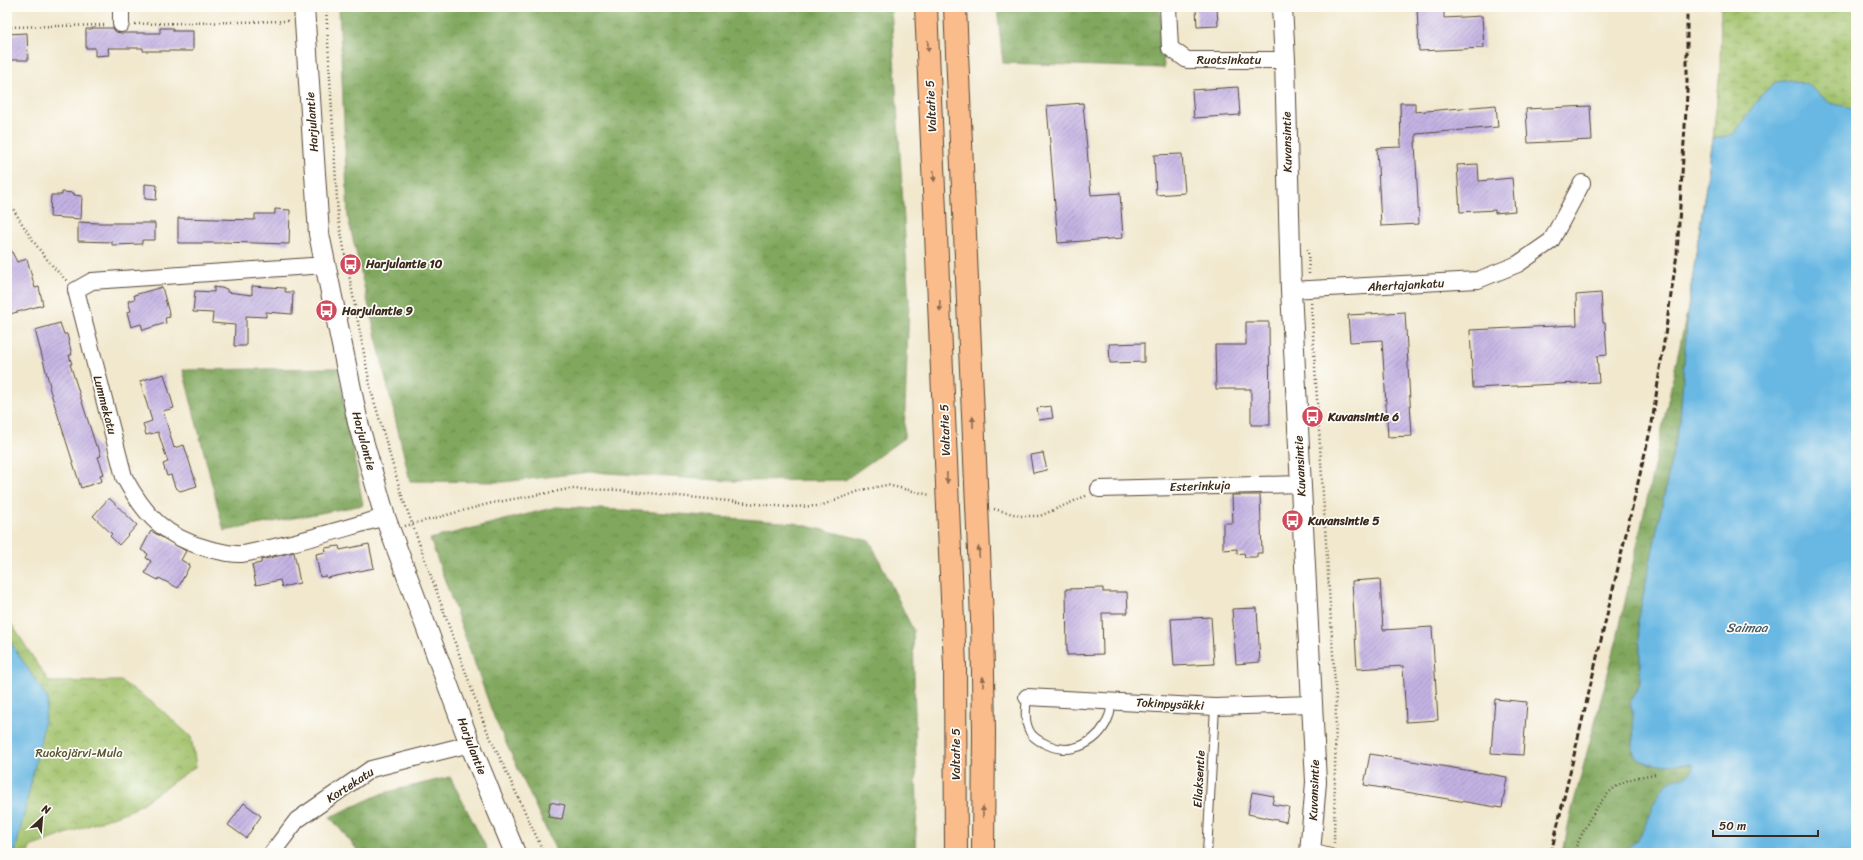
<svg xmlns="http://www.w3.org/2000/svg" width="1863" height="860" viewBox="0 0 1863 860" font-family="Sriracha,sans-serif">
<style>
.forest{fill:url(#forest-crowns);stroke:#5e683e}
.wetland{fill:url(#wetland-marsh);stroke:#6e7644}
.park{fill:url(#park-crowns);stroke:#6e7644}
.water{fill:#69b8e3;stroke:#527180}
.building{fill:url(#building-hatch)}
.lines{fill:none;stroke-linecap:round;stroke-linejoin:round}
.service-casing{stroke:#564638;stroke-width:10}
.minor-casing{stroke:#564638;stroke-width:18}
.tertiary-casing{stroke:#564638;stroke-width:22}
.trunk-casing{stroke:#564638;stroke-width:24}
.path{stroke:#564638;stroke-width:2.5;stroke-dasharray:1 3;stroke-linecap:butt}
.service{stroke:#fff;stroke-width:8}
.minor{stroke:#fff;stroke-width:16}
.tertiary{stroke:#fff;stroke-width:20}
.trunk{stroke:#fabc8b;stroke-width:22}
.rail{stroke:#3b2a1e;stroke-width:3;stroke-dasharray:6 3;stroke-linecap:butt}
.oneway{fill:#916c4f}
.labels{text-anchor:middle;stroke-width:3.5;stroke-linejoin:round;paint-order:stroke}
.street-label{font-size:12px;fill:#3b2a1e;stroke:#fdfcf7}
.poi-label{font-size:12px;font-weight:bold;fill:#3b2a1e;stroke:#fdfcf7;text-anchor:start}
.park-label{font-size:12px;fill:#595734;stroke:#fdfcf7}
.water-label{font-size:13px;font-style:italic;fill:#4b5c63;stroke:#fdfcf7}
</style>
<defs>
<pattern id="forest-crowns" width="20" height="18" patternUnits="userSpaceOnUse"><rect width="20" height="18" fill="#80a75d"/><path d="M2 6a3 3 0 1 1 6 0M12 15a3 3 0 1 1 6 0" fill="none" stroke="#6a884c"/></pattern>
<pattern id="wetland-marsh" width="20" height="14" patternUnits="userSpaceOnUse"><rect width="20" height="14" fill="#a0c169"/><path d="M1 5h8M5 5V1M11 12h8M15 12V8" fill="none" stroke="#849d56"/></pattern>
<pattern id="park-crowns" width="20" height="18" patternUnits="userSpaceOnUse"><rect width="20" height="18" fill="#a0c169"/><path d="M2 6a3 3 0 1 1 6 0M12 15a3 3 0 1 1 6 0" fill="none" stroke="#849d56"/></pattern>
<pattern id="building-hatch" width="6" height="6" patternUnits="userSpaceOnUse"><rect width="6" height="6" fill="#c3b2e3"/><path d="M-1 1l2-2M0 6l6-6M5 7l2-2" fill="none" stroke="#a091b7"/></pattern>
</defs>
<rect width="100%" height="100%" fill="#fdfcf7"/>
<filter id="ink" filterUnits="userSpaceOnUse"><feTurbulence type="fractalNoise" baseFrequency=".025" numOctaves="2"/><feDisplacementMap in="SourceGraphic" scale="8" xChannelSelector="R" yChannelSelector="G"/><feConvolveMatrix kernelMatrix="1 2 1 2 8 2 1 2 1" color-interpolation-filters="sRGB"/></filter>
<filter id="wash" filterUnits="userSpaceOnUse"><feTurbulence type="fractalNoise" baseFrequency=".012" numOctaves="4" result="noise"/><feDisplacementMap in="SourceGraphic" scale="16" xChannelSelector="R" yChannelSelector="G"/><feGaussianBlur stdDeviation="0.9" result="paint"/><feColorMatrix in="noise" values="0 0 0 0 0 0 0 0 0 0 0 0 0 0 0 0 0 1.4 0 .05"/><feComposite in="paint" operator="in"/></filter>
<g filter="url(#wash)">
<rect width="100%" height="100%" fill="#f1e8ce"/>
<path class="forest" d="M339,7H891L909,302L904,438L845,480L733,481L591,472L503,482L410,481L348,218Z
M997,7H1160L1164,68L1003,63Z
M1688,308L1680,419L1638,621L1640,647V683L1630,703L1634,716L1633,752L1649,764H1691L1693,768L1688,776L1676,780L1657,798L1646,825L1635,842L1629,848L1614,853H1563L1570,817L1617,639Z
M338,368L363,505L224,531L183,370Z
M556,507L641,511L794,523L870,541L913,630L917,807L915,853H557L494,717L430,539Z
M450,777L489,853H360L330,817L383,793Z"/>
<path class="wetland" d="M1721,7H1856V194L1688,308L1713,139L1720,71Z"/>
<path class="park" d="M7,617L49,682L121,681L156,705L191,737L196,766L134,809L30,847L29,853H7Z"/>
<path class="water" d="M1790,80L1808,85L1830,103L1856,109V853H1614C1621,848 1629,849 1635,842C1649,826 1651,799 1666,785C1676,776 1684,782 1693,768L1691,764C1677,764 1634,770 1633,749C1633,733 1635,719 1630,703L1640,683V647L1638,621L1680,419L1688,308L1713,139L1734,134L1760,96L1776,82Z
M7,637L48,699L41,739L15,853H7Z"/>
<g id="blocks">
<path class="building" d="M1196,7H1217L1218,26L1197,27Z
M1417,7H1444V18L1482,16L1484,48L1419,51Z
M92,28H113L116,32L121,33H160V28H173V31H193V51H143V48H108L109,55L95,56V48H86V29H92Z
M27,33L28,60H7V34Z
M1238,87L1240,115L1194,118L1192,90Z
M1083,103L1091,195L1120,193L1123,238L1058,243L1047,106Z
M1400,103H1415V112L1496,105L1498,127L1416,134V142H1415L1419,224L1381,226L1377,148L1401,147Z
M1590,106L1592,140L1528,143L1526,109Z
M1182,154L1185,193L1156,195L1154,155Z
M1478,164L1479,181L1512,178L1515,211L1495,213V210L1460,212L1457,165Z
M145,184L157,185L156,200L145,199Z
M62,192L74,193V195L82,196L81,219L50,217L51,195H62Z
M275,209L290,210L289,244L221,242V243H178V218L255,220V214H275Z
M78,222L98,223H155V240H142V244L112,245V242L78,241Z
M7,242L17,262L27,259L35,288L39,287L43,305L10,314L7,301Z
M252,286L285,288V292H293L292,314L266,312V317L246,316V346H234L235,325L212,323L213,313L193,312L195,291L214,292V287L227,289V292L252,295Z
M162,287L170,317L165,318L166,323L143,330L141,324L131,327L127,312L131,311L128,301L135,299L134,295Z
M1601,293L1603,323H1605L1607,355L1597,356L1599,382L1473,388L1470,330L1577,325L1576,295Z
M1405,312L1412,436L1388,437L1382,340L1350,342L1348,315Z
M1246,322H1269L1270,425H1251V389H1216L1215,345H1246Z
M60,323L64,334H67L72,355H69L72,364H70L96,446H98L101,456L98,457L104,474L100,475L102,481L81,488L49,387L50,386L35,330Z
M1144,343V362L1110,363L1109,344Z
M164,374L174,408L163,411L174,448L184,445L197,486L180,491L175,487L171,475L167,476L163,464L168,462L158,432L146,435L143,424L152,421L140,381Z
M1051,406L1053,418L1039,420L1037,408Z
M1043,453L1047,470L1033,473L1030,455Z
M1232,495H1260L1262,553H1257V557H1245L1244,553L1237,554V549L1223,550V523H1233Z
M109,498L137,525L119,545L110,536L112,534L93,516Z
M151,531L186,551L181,560L190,565L178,588L159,578L158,580L145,573L151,561L146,558L148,554L141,550Z
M369,544L374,568L327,578L326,576L320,577L316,554L326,552L325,548L339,546L340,550Z
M294,552L300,583L282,587L280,580L256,585L252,565L261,563V560Z
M1380,579L1383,630L1432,627L1438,720L1406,722L1403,666L1357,669L1352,581Z
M1103,588V592H1127L1128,613H1102L1103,654L1067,655L1066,589Z
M1257,608L1260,662L1236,664L1232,609Z
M1211,617L1214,664L1174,666L1171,619Z
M1495,699L1527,702L1523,755L1491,753Z
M1370,754L1507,777L1502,808L1364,785Z
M1252,792L1274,796L1272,804L1289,807L1286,822L1248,814Z
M550,802L565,805L562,819L548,817Z
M244,803L261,816L246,838L228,825Z"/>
</g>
</g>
<g filter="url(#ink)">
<use href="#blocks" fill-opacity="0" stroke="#564638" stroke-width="1"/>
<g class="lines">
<defs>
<path id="service" d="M1027,697C1026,707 1024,720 1029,730C1032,738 1041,742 1048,745C1072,756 1100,742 1109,716C1111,712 1111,706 1111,701
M1311,848L1331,853
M1207,853L1215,707"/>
<path id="minor" d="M121,7V24
M1168,7L1170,48L1187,60H1285
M326,265L92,281L76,290L124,477C145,516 165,537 209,549C218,551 231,555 241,554C252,553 264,549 274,547C312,539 348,527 385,517
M1291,290L1478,280L1518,264L1551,241L1582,183
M1099,489L1301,484
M1027,697L1215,707L1313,704
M272,853L297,820L371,769L470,744"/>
<path id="tertiary" d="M304,7L319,234L358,423L385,517L470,744L515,853
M1282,7L1285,60L1291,290L1316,782L1310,853"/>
<path id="trunk" d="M926,7L955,666L956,853
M955,7L982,619L984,731L983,853"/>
</defs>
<use href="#service" class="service-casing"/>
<use href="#minor" class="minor-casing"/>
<use href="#tertiary" class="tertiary-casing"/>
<use href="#trunk" class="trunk-casing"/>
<path class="path" d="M326,7L338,217L371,390L401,493L485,726L544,853
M135,24L288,21
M7,27L106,25
M7,199C26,230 40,255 67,281
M1308,249L1309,274
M1311,303L1336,701L1334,843
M994,509L1021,516H1040L1088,495
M405,526L492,503L569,489L620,490L787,507L820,506L862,490L887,485L930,495
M1573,853C1584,830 1597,798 1620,784C1630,778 1644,776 1655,774"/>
<use href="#service" class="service"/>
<use href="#minor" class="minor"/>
<use href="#tertiary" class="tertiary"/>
<use href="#trunk" class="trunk"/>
<path class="rail" d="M1551,853L1652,423L1677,254L1687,94V7"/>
</g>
<defs><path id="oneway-solid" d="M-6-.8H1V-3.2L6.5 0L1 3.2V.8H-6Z"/></defs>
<g class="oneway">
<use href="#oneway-solid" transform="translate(928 46) rotate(87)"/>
<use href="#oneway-solid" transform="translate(934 176) rotate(87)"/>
<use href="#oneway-solid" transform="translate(940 306) rotate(87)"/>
<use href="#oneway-solid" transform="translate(973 422) rotate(-92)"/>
<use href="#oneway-solid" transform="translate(947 478) rotate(88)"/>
<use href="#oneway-solid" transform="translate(979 552) rotate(-93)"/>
<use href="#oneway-solid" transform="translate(983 682) rotate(-91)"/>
<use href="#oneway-solid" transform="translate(983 812) rotate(-89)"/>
</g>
</g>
<defs>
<symbol id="bus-disc" viewBox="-11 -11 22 22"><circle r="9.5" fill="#d1495b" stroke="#fdfcf7"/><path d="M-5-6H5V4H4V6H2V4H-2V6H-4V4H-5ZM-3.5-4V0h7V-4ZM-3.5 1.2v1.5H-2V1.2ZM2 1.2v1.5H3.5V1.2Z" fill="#fff"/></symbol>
</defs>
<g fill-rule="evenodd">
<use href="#bus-disc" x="338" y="252" width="25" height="25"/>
<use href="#bus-disc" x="314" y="298" width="25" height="25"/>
<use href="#bus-disc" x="1300" y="404" width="25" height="25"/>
<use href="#bus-disc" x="1280" y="508" width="25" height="25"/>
</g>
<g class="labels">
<g class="street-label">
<text x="1229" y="64">Ruotsinkatu</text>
<text transform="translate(931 106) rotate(-93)" y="4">Valtatie 5</text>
<text transform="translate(312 122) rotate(-94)" y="4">Harjulantie</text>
<text transform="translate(1287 142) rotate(-91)" y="4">Kuvansintie</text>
<text transform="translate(1406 285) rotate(-3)" y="4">Ahertajankatu</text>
<text transform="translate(105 405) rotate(75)" y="4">Lummekatu</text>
<text transform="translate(945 430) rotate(-92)" y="4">Valtatie 5</text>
<text transform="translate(364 441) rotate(75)" y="4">Harjulantie</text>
<text transform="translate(1300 466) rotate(-93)" y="4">Kuvansintie</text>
<text transform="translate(1200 486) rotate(-2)" y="4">Esterinkuja</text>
<text transform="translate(1170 704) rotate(3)" y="4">Tokinpysäkki</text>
<text transform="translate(472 746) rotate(69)" y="4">Harjulantie</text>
<text transform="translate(956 754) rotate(-90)" y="4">Valtatie 5</text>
<text transform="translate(1199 779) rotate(-87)" y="4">Eliaksentie</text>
<text transform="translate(350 785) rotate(-33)" y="4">Kortekatu</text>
<text transform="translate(1314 790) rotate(-88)" y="4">Kuvansintie</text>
</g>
<g class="poi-label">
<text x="366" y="268">Harjulantie 10</text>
<text x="342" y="315">Harjulantie 9</text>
<text x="1328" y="421">Kuvansintie 6</text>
<text x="1308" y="525">Kuvansintie 5</text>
</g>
<g class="park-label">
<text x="79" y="757">Ruokojärvi-Mula</text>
</g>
<g class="water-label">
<text x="1747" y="632">Saimaa</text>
</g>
</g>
<rect width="1863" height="860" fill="none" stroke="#fdfcf7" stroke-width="24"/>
<g transform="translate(42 818) rotate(26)" stroke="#fdfcf7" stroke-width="3" paint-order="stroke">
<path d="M0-3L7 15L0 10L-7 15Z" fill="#3b2a1e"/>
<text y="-6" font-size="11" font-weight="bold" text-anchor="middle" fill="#3b2a1e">N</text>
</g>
<path d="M1713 830v6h105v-6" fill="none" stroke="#3b2a1e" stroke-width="2"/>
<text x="1719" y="830" font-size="12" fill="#3b2a1e" stroke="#fdfcf7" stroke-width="3" paint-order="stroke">50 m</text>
</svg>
